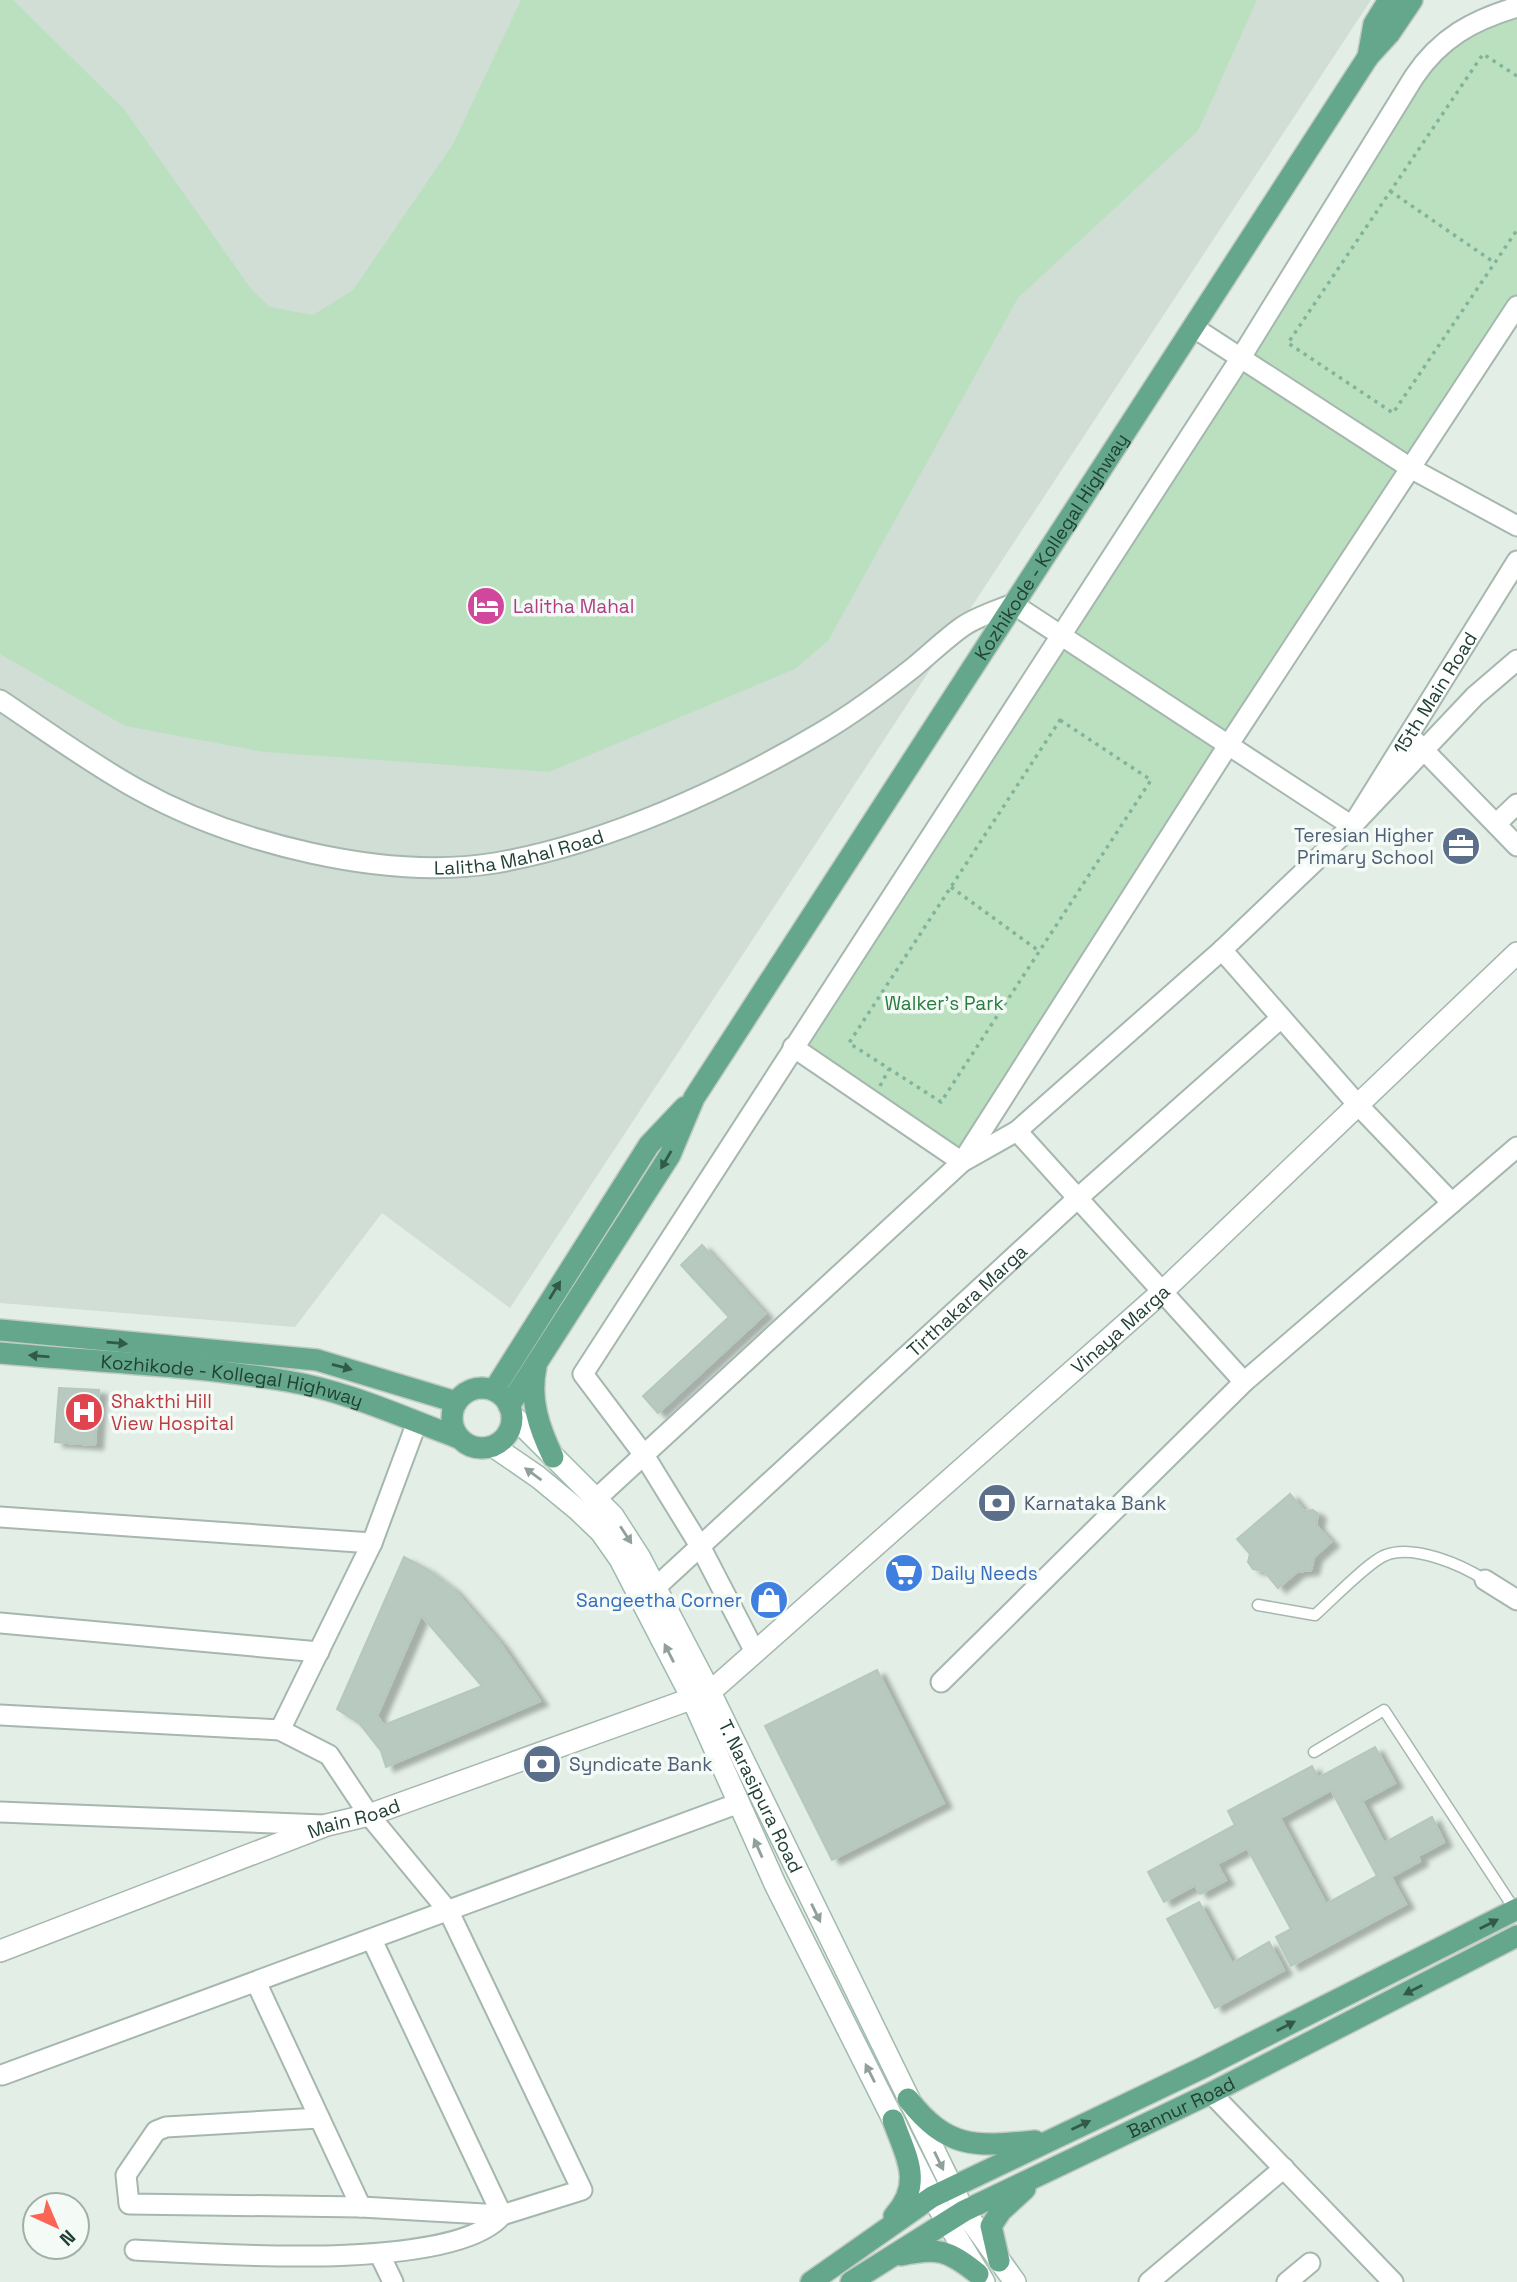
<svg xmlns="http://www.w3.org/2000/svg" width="1517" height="2282" viewBox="0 0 1517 2282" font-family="'Space Grotesk',sans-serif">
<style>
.built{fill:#d1ded6}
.green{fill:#bbe0bf}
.building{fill:#b8c9c0;stroke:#b5c8bd;stroke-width:2;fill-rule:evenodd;filter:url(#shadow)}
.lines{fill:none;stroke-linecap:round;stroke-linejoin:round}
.service-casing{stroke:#a5b7ae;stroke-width:13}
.minor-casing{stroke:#a5b7ae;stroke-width:23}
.tertiary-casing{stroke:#a5b7ae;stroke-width:24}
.secondary-casing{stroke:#a0bbae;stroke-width:24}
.primary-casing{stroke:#c1cac6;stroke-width:24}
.path{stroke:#81b49c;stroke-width:3.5;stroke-dasharray:3.5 5;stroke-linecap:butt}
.service{stroke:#fff;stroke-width:10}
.minor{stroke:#fff;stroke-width:19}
.tertiary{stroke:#fff;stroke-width:21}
.secondary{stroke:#fff;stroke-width:21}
.primary{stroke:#64a78c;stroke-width:21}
.oneway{fill:#325a4a}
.oneway2{fill:#90a09a}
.labels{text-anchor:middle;stroke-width:7;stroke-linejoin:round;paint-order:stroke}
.street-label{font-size:19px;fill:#214134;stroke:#f4faf6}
.hotel-label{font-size:19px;fill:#b23c85;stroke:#f4faf6;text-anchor:start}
.service-label{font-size:19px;fill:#4e5e75;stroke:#f4faf6;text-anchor:start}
.park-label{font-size:19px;fill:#287b3c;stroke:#f4faf6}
.health-label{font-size:19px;fill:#be3a42;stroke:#f4faf6;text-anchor:start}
.shop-label{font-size:19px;fill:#366cbe;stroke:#f4faf6;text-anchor:start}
</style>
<defs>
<filter id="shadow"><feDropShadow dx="8" dy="4.5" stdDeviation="2" flood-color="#0004"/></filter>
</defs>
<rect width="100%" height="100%" fill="#e3eee7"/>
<path class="built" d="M0,0H1371L510,1308L382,1213L295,1327L0,1303Z"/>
<path class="green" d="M0,0H13L124,109L252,290L270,307L313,315L353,290L453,144L521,0H1257L1198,131L1018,298L828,641L795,669L549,772L264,752L125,726L0,654Z
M1517,12V299L962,1162L793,1047L1064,638L1249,366L1433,56Z"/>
<path class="building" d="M702,1245L765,1314L658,1413L643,1396L729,1317L681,1265Z
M59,1388L99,1390L95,1445L55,1442Z
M1290,1494L1304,1511L1313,1510L1318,1514L1316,1525L1331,1542L1314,1557L1311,1570L1297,1572L1278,1588L1264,1571L1253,1569L1248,1562L1250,1554L1237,1539Z
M404,1557L427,1569L453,1589L500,1643L540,1701L386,1767L381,1751L359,1723L337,1709ZM421,1615L482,1686L384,1725L377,1716Z
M877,1670L944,1803L832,1860L765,1726Z
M1375,1747L1395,1783L1362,1801L1384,1843L1432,1817L1444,1842L1418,1856L1420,1861L1391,1877L1406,1904L1291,1966L1276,1937L1291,1929L1247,1848L1217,1864L1226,1880L1200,1894L1195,1885L1164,1902L1148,1872L1235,1825L1228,1811L1312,1766L1318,1778ZM1331,1790L1377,1876L1326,1904L1280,1818Z
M1199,1902L1232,1963L1269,1942L1284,1970L1215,2008L1167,1919Z"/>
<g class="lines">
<defs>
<path id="service" d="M1258,1605L1315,1615C1331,1601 1369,1561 1386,1555C1414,1544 1462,1565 1485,1580
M1314,1752L1384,1710L1515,1910"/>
<g id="minor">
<path d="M1193,327L1412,469L1517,526"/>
<path id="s1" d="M0,700C45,730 90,763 137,789C234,843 384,881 495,863C606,844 726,789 822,732C854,713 885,690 914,667C930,654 945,639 962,627C976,617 996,611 1013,604L1352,826L1517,561"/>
<path d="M1415,741L1517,846"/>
<path d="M1496,824L1517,804"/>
<path d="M1222,950L1358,1105L1452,1203"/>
<path d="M793,1047L962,1162L1227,747L1517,306"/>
<path d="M1017,1131L1244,1382"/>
<path d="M596,1499L962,1162L1017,1131L1222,950L1352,826L1475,696L1517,660"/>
<path d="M0,1517L372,1543"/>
<path d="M1485,1580L1517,1600"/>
<path id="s2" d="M655,1588L1079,1197L1281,1018"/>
<path d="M0,1623L319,1652"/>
<path d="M755,1652L700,1546L644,1455L583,1374L1240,359L1414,77C1440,38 1473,20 1517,7"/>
<path d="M941,1682L1244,1382L1517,1147"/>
<path d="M0,1715L280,1730L329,1755L369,1815L449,1912L582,2190L502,2215L361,2207L129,2204L126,2175L156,2131L166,2127L319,2118"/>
<path d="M280,1730L372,1543L417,1422"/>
<path d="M0,1812L324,1825"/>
<path d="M256,1982L361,2207"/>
<path d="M2,2075L739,1803"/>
<path d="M1211,2093L1393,2282"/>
<path d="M135,2250C210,2254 455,2273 502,2215L372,1940"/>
<path d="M380,2255L393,2282"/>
<path d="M1149,2282L1284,2168"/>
<path d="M1287,2282L1310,2263"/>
</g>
<g id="tertiary">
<path id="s3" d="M0,1951L327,1825L369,1815L710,1692L1163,1291L1517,953"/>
</g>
<g id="secondary">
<path id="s4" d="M512,1415L613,1516L640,1558L710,1692L952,2187L964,2211L1015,2282"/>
<path d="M493,1446L538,1477L578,1510L601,1532L620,1559L692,1698L775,1884L932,2197L984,2282"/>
</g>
<g id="primary">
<path d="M1368,57L1374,24L1389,0"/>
<path d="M0,1330L317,1360L456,1402"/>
<path id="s5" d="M0,1353C96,1362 192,1365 287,1381C347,1391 402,1417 459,1438"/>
<path d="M536,1367C529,1399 539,1428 553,1457"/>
<circle cx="482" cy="1418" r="30"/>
<path d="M494,1390L649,1145L685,1107"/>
<path id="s6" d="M509,1406L670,1155L694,1098L1368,57L1389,34L1412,0"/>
<path d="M908,2099C947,2149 975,2147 1035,2141"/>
<path d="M893,2120C906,2157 924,2183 894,2216"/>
<path d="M901,2255C938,2247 948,2250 978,2274"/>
<path d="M999,2261L991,2226L1001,2211L1025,2189"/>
<path d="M811,2282L932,2197L1202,2068L1517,1909"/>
<path id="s7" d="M851,2282L964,2211L1211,2093L1517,1936"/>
</g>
</defs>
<use href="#service" class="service-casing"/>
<use href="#minor" class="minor-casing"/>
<use href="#tertiary" class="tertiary-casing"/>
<use href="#secondary" class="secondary-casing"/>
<use href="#primary" class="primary-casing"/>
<path class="path" d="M1517,76L1483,54L1288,343L1393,413L1517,230
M1390,191L1495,263
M1060,720L1151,780L941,1102L849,1043Z
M951,887L1039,951
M880,1086L889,1069"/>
<use href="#service" class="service"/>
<use href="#minor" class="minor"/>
<use href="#tertiary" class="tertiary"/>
<use href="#secondary" class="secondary"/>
<use href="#primary" class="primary"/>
</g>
<defs><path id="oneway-solid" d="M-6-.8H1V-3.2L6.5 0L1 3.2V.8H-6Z" transform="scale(1.75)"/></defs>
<g class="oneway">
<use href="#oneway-solid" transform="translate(666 1160) rotate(120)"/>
<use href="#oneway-solid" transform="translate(555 1290) rotate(-58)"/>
<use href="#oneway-solid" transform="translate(117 1343) rotate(5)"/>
<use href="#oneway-solid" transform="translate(39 1356) rotate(-175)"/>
<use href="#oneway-solid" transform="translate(342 1367) rotate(15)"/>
<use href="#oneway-solid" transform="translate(1489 1924) rotate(-27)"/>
<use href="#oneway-solid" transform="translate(1413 1990) rotate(153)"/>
<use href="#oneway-solid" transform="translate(1286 2026) rotate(-27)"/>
<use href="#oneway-solid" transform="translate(1081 2125) rotate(-25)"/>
</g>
<g class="oneway2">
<use href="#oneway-solid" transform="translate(533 1474) rotate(-144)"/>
<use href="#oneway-solid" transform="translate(626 1535) rotate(57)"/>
<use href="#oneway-solid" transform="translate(669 1653) rotate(-117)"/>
<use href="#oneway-solid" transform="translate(758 1848) rotate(-114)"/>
<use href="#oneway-solid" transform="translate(816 1913) rotate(64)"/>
<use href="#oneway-solid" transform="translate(870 2073) rotate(-117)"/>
<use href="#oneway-solid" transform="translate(939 2161) rotate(64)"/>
</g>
<defs>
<symbol id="hotel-disc" viewBox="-11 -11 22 22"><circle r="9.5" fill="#d1479c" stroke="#f4faf6"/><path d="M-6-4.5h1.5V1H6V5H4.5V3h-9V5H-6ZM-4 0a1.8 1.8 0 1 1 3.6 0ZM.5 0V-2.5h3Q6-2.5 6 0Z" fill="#fff"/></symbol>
<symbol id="office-disc" viewBox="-11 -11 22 22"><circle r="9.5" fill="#5c6f8a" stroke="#f4faf6"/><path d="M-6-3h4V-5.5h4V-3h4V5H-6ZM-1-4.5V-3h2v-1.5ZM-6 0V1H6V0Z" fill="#fff"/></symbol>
<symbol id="hospital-disc" viewBox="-11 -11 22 22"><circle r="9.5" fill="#e0444e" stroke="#f4faf6"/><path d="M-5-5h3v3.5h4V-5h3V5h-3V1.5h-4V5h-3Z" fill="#fff"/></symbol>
<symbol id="bank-disc" viewBox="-11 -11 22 22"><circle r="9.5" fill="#5c6f8a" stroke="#f4faf6"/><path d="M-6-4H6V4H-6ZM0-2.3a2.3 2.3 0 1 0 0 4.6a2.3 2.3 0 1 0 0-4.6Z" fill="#fff"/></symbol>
<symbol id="supermarket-disc" viewBox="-11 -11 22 22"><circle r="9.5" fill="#3f7fe0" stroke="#f4faf6"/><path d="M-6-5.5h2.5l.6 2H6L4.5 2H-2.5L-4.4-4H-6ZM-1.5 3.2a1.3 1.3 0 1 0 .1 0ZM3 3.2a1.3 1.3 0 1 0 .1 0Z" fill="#fff"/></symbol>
<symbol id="shop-disc" viewBox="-11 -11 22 22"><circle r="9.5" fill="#3f7fe0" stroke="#f4faf6"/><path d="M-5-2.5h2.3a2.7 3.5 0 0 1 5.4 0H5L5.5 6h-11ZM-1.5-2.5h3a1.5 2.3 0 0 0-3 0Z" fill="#fff"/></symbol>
</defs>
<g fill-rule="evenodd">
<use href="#hotel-disc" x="464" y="584" width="44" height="44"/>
<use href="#office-disc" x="1439" y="824" width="44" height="44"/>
<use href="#hospital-disc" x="62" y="1390" width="44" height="44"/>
<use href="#bank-disc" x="975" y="1481" width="44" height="44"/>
<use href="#supermarket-disc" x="882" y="1551" width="44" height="44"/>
<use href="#shop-disc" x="747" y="1578" width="44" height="44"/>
<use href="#bank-disc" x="520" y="1742" width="44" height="44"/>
</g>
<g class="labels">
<g class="street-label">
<text dy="7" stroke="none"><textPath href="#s6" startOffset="1017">Kozhikode - Kollegal Highway</textPath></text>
<text dy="7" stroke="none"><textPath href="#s1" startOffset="1682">15th Main Road</textPath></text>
<text dy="7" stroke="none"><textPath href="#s1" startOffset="560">Lalitha Mahal Road</textPath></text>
<text dy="7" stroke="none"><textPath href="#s2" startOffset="424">Tirthakara Marga</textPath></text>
<text dy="7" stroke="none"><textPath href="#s3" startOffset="1304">Vinaya Marga</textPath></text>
<text dy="7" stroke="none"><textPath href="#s5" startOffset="234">Kozhikode - Kollegal Highway</textPath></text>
<text dy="7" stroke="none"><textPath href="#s4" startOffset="460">T. Narasipura Road</textPath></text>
<text dy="7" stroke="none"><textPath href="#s3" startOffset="378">Main Road</textPath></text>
<text dy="7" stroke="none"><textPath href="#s7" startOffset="374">Bannur Road</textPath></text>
</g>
<g class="hotel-label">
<text x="513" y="613">Lalitha Mahal</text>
</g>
<g class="service-label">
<text x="1434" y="842" text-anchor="end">Teresian Higher<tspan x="1434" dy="22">Primary School</tspan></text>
<text x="1024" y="1510">Karnataka Bank</text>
<text x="569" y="1771">Syndicate Bank</text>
</g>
<g class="park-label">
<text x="944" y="1010">Walker's Park</text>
</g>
<g class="health-label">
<text x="111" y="1408">Shakthi Hill<tspan x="111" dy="22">View Hospital</tspan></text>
</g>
<g class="shop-label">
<text x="931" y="1580">Daily Needs</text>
<text x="742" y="1607" text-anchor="end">Sangeetha Corner</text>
</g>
</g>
<g transform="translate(56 2226) rotate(136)"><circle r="33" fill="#f4faf6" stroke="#a0b0a8" stroke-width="2"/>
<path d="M0-5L12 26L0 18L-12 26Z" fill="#fc6454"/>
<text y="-10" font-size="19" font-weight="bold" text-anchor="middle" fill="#214134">N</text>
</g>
</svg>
